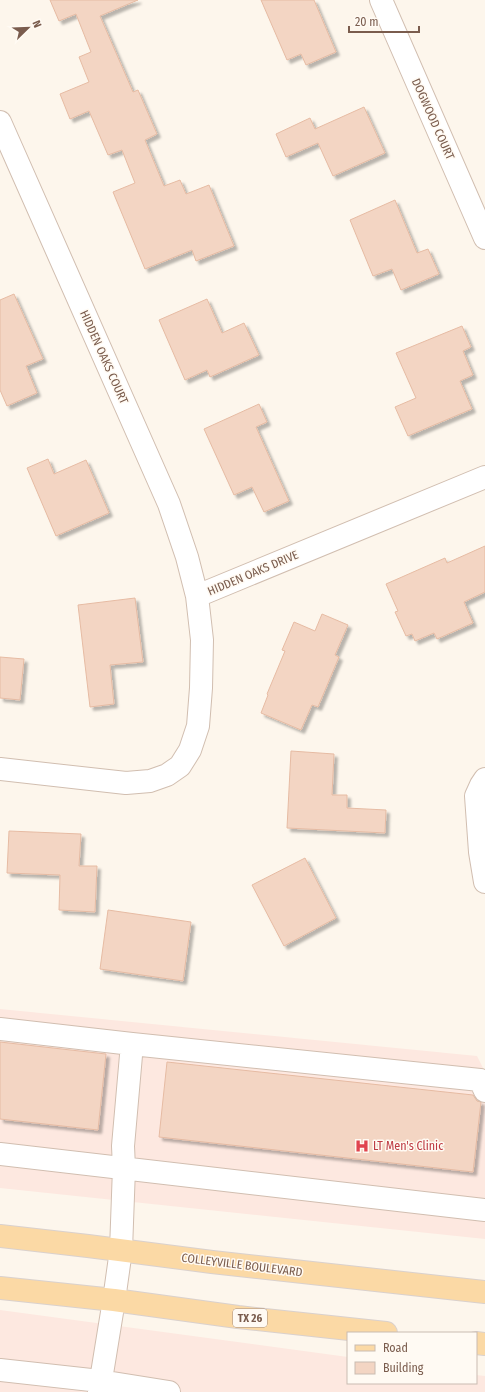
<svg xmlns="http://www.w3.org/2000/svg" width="485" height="1392" viewBox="0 0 485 1392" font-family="'Fira Sans Condensed',sans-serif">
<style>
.commercial{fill:#fde8e0}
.building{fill:#f3d5c3;stroke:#e6bba3;filter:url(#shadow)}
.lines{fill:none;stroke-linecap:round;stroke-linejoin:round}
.minor-casing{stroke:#d1beb0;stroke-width:24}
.major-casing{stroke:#dad1cd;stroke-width:24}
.minor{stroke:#fff;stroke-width:22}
.major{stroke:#fbd9a5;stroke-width:22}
.labels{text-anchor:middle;stroke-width:3;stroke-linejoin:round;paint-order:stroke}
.shield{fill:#fffaf3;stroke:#a28b7f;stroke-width:1}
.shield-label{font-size:11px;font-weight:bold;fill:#7a5c4d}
.street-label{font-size:12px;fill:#7a5c4d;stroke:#fffaf3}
.health-label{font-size:12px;fill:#be3a42;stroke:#fffaf3;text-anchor:start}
</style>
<defs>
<filter id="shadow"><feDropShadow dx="3.5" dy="3.5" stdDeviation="1" flood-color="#0004"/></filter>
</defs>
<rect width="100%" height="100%" fill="#fdf6ec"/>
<path class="commercial" d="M0,1009L477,1056L485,1072V1239L0,1188Z
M0,1310L348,1357V1383H476V1375L485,1376V1392H0Z"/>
<path class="building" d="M50,0H138L100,16L133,92L138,90L157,134L145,140L164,186L180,180L186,194L209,185L234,246L196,261L192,250L145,269L113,192L135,183L122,150L108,155L89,111L70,119L60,94L89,82L79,57L91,52L76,14L59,21Z
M261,0H314L336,52L306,65L301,54L287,60Z
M364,107L385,153L333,176L318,143L286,157L276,134L310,118L315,129Z
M395,200L417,253L428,249L439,274L401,290L392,269L373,276L350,220Z
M14,294L43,359L26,366L37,393L7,406L0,390V300Z
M207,299L222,333L244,323L259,355L210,377L207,370L185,380L159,320Z
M462,326L471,347L463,351L473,375L460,381L472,409L408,436L395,407L416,398L396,353Z
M259,404L267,422L256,427L289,501L264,512L252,487L234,495L204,429Z
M48,459L54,474L86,460L109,513L56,536L27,468Z
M485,546V592L464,602L473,623L437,639L434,633L415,641L412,634L406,636L395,612L398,611L386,584L445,558L447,563Z
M135,598L143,662L110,665L114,704L90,707L78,605Z
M322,614L348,625L335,655L339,657L318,707L312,705L301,730L261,713L268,695L267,694L285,651L282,650L294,622L315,631Z
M0,657L24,659L20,700L0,698Z
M291,751L334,754L332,795H347V808L386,810L385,833L287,828Z
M9,831L81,834L79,866H97L95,912L59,910L60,875L7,873Z
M305,858L336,918L284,946L252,885Z
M108,910L191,922L183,981L100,969Z
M0,1042L106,1054L98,1130L0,1119Z
M167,1062L473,1095L477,1101L481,1102L473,1172L159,1137Z"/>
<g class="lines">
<defs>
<path id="minor" d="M381,0L485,238
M0,122L169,504L187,557L197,596L202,640L201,688L198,726L190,750L180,766L167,775L150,781L126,783L0,769
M197,596L485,477
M485,779L481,785L476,796L480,852L485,882
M0,1029L132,1044L480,1080L485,1091
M0,1154L485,1210
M0,1370L100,1381L169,1392
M99,1392L114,1300L121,1250L124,1168L123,1146L132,1044"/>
<path id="major" d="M0,1236L88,1246L212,1262L485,1292
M0,1288L114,1300L238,1317L386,1333
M476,1343L485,1344"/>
</defs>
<use href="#minor" class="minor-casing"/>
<use href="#major" class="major-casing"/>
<use href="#minor" class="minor"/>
<use href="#major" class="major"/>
</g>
<defs>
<symbol id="hospital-bare" viewBox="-9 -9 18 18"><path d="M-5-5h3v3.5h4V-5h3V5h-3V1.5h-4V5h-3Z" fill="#e0444e" stroke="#fffaf3" stroke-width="2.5" paint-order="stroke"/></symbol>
</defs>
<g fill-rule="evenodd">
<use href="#hospital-bare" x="352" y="1136" width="20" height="20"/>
</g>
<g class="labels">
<rect class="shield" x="233" y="1309" width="34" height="18" rx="3"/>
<g class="shield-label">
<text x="250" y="1322">TX 26</text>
</g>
<g class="street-label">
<text transform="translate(433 119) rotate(66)" y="4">DOGWOOD COURT</text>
<text transform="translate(104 357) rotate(66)" y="4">HIDDEN OAKS COURT</text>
<text transform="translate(253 573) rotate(-23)" y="4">HIDDEN OAKS DRIVE</text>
<text transform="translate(242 1265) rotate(7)" y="4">COLLEYVILLE BOULEVARD</text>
</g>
<g class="health-label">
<text x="373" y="1150">LT Men's Clinic</text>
</g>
</g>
<rect x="347" y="1332" width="130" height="52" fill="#fffaf3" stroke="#cabbb1"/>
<rect x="355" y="1345" width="20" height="6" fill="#fbd9a5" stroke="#cabbb1"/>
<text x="383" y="1352" font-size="12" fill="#7a5c4d">Road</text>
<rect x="355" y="1362" width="20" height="12" fill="#f3d5c3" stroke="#cabbb1"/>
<text x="383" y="1372" font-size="12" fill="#7a5c4d">Building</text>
<g transform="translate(28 28) rotate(67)" stroke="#fffaf3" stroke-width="3" paint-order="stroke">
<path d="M0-3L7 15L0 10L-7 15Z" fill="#7a5c4d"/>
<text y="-6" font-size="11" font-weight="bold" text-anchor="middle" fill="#7a5c4d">N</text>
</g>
<path d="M349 26v6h70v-6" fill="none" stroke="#7a5c4d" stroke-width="2"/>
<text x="355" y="26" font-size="12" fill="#7a5c4d" stroke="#fffaf3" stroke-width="3" paint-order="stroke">20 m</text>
</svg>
